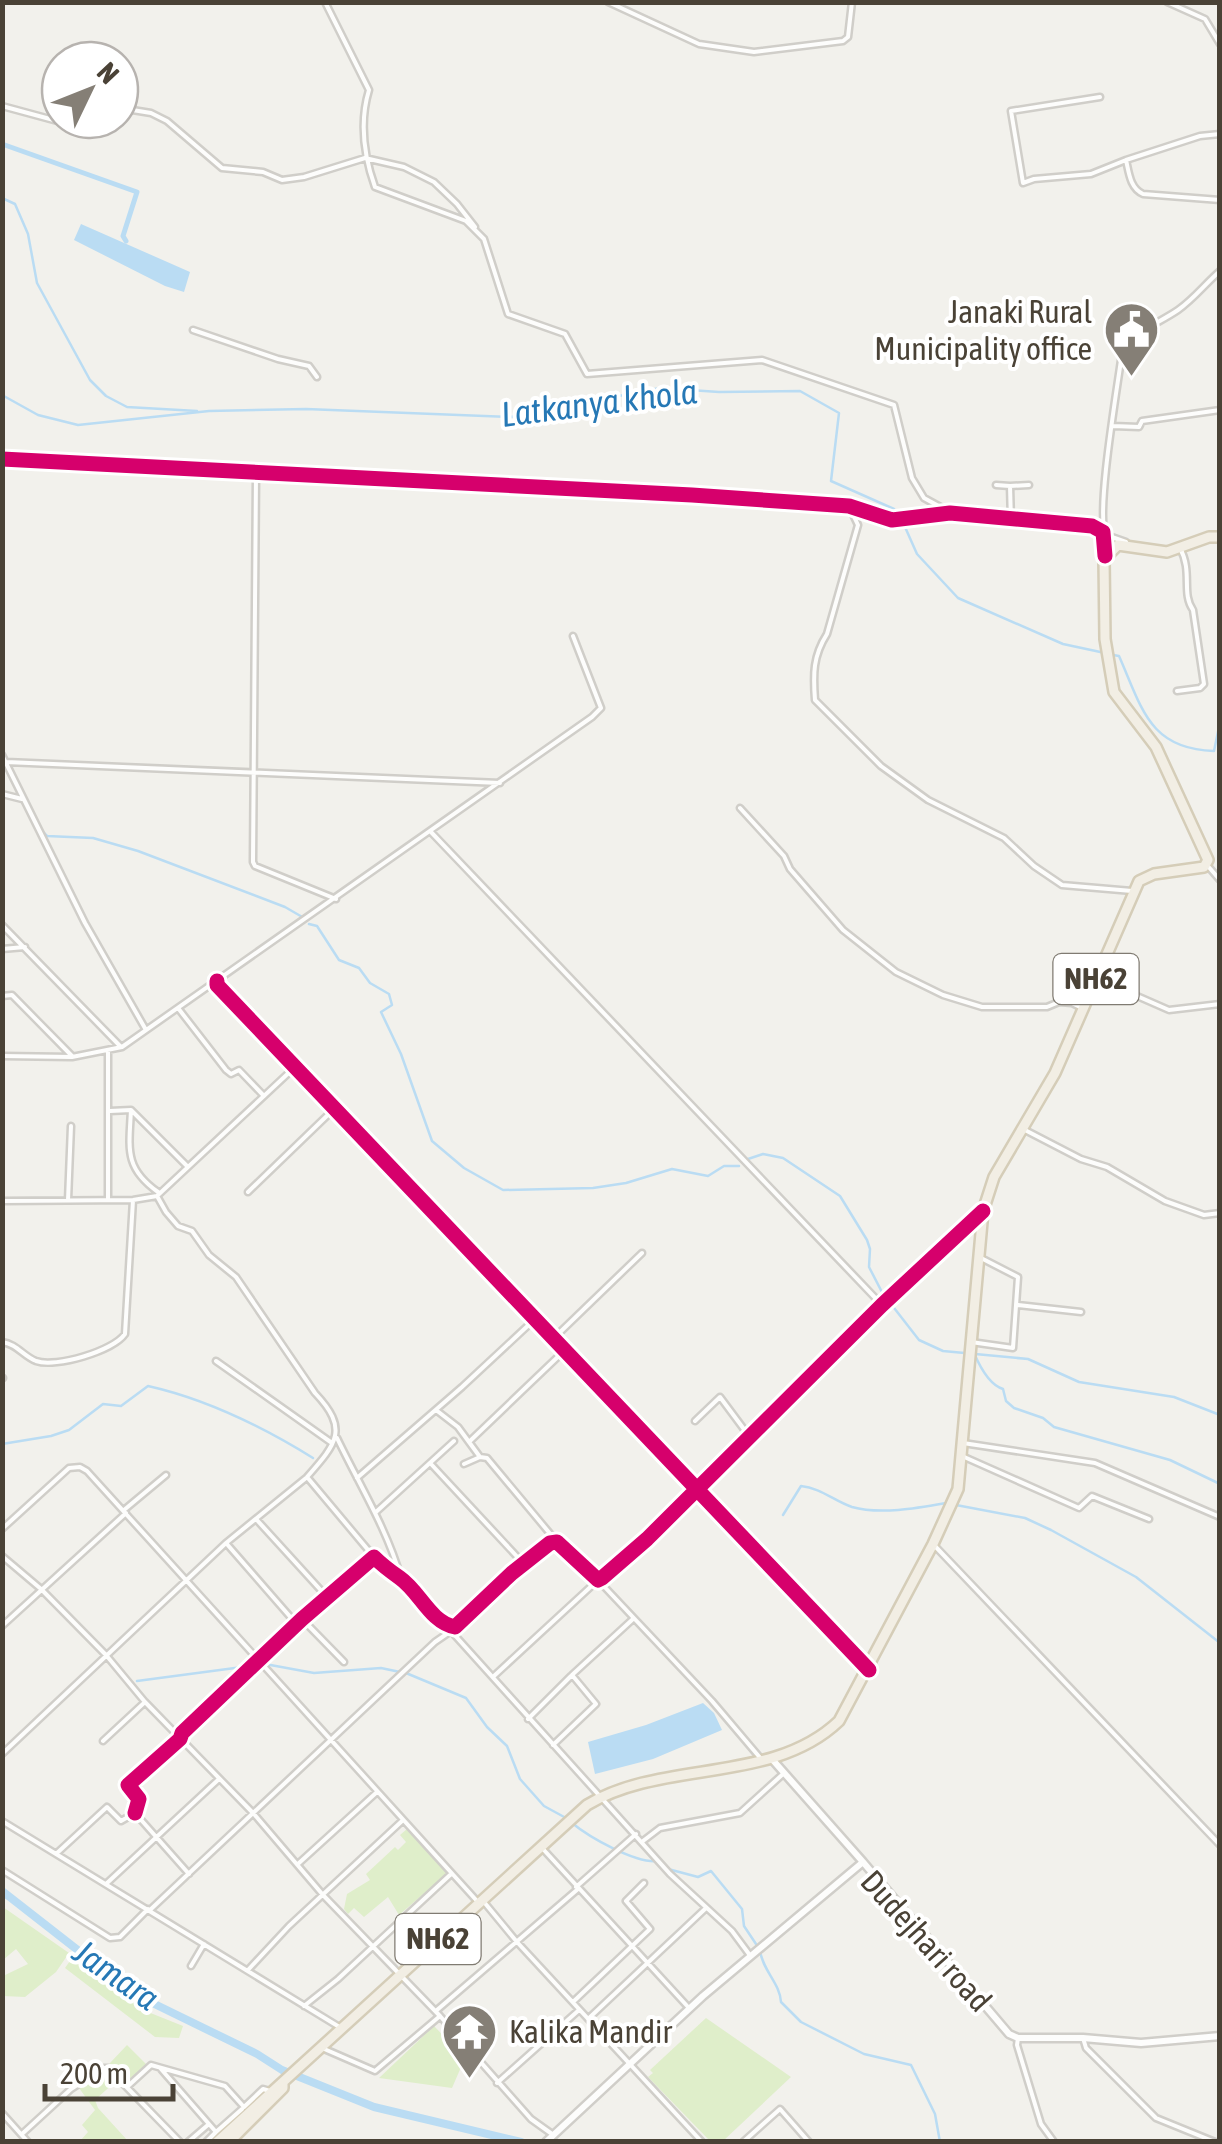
<svg xmlns="http://www.w3.org/2000/svg" width="1222" height="2144" viewBox="0 0 1222 2144" font-family="'Asap Condensed',sans-serif">
<style>
.green{fill:#dfeeca}
.water{fill:#badcf3}
.lines{fill:none;stroke-linecap:round;stroke-linejoin:round}
.stream{stroke:#badcf3;stroke-width:2.5}
.canal{stroke:#badcf3;stroke-width:5}
.river{stroke:#badcf3;stroke-width:8}
.minor-casing{stroke:#d0cec9;stroke-width:9}
.tertiary-casing{stroke:#d0cec9;stroke-width:11}
.primary-casing{stroke:#d5cdb8;stroke-width:14}
.minor{stroke:#fdfdfc;stroke-width:4}
.tertiary{stroke:#fdfdfc;stroke-width:6}
.primary{stroke:#f2eee4;stroke-width:9}
.cycleway-casing{stroke:#fff;stroke-width:21}
.cycleway{stroke:#d6006c;stroke-width:15}
.labels{text-anchor:middle;stroke-width:8;stroke-linejoin:round;paint-order:stroke}
.shield{fill:#fff;stroke:#807b72;stroke-width:2.5}
.shield-label{font-size:30px;font-weight:bold;fill:#4a4236}
.poi-label{font-size:32px;fill:#4a4236;stroke:#fff;text-anchor:end}
.street-label{font-size:32px;fill:#4a4236;stroke:#fff}
.water-label{font-size:35px;font-style:italic;fill:#2678b5;stroke:#fff}
</style>
<rect width="100%" height="100%" fill="#f2f1ec"/>
<path class="green" d="M407,1829L448,1873L399,1915L388,1897L364,1917L354,1908L348,1914L344,1909L347,1894L370,1880L366,1874L395,1847L398,1850L406,1842L400,1835Z
M3,1907L69,1953L56,1972L25,1997L3,1996V1976L28,1964L16,1949L3,1960Z
M72,1958L148,2012L183,2026L179,2038L155,2037L65,1968Z
M706,2018L791,2077L723,2141H710L648,2077L653,2073L650,2070Z
M434,2026L465,2058L452,2088L379,2078Z
M127,2045L147,2065L127,2084L116,2081L95,2100L98,2108L128,2141H80L88,2132L82,2125L95,2110L79,2088L94,2080Z"/>
<path class="water" d="M81,224L190,272L184,292L165,286L74,240Z
M703,1703L714,1713L722,1730L653,1759L595,1774L588,1742L646,1725Z"/>
<g class="lines">
<path class="stream" d="M2,198L15,204L28,234L37,283L90,380L106,396L127,407L197,411
M2,395L38,415L78,425L209,411L306,409L511,417L660,388L719,392L800,391L839,413L831,481L894,509L901,518L917,554L958,598L1063,644L1105,653
M1113,655L1119,656C1142,708 1149,749 1214,751L1220,722
M43,832L47,836L93,838L138,851L285,907L304,918
M309,924L317,926L339,960L359,968L370,983L389,994L392,1005L381,1012L401,1054L432,1141L464,1168L503,1190L593,1188L626,1183L672,1169L708,1176L724,1166H739
M745,1160L763,1154L783,1158L840,1196L867,1240L870,1249L869,1267L885,1298
M891,1304L919,1340L943,1351L1028,1359L1079,1382L1174,1397L1220,1415
M974,1353C980,1367 990,1385 1003,1389L1006,1401L1014,1408L1043,1418L1054,1427L1170,1460L1220,1484
M2,1444L51,1436L69,1430L103,1404L121,1406L148,1386C206,1399 263,1427 313,1458
M956,1505L1025,1518L1051,1530L1136,1577L1220,1643
M783,1515L801,1486C821,1488 834,1501 852,1507C880,1515 918,1508 946,1503
M265,1664L314,1673L381,1668L400,1672
M406,1673L466,1698L487,1727L507,1746L520,1779L544,1806L566,1818
M137,1681L250,1666
M572,1823C589,1837 636,1864 658,1861
M668,1869L698,1877L711,1871L742,1909L744,1926L756,1944
M760,1950C762,1970 780,1983 781,2002L801,2022L864,2054L911,2065L935,2114L940,2142"/>
<path class="canal" d="M2,144L137,192L123,236L126,241"/>
<path class="river" d="M2,1891L134,1994L257,2054L282,2070L374,2107L521,2142"/>
<defs>
<path id="minor" d="M325,2L369,90C359,123 364,156 375,187L466,221L484,239L508,314L565,334L587,374L762,360L894,405L912,478L924,498L946,510
M608,2L699,44L754,52L843,41L848,37L852,2
M1167,2L1205,19L1220,44
M1100,97L1011,111L1023,183L1034,179L1091,174L1126,160
M2,106L61,122L76,120
M120,108L151,113L167,121L222,168L263,172L282,180L304,177L365,158L404,167L434,182L457,204L475,227
M1220,134L1200,136L1126,160C1129,173 1130,188 1143,194L1220,200
M193,330L278,359L309,366L317,377
M1113,426L1139,427L1142,421L1220,410
M2,459L692,495L849,506L892,520L950,513L1092,526L1103,532L1105,555
M256,474L253,862L255,866L336,899
M996,485L1010,486
M849,506L858,525L827,634C813,656 813,674 815,700L881,766L928,800L1004,838L1034,866L1062,885L1132,891
M1011,521L1010,486L1029,485
M1126,542L1106,535C1095,516 1118,384 1122,353C1137,329 1156,325 1178,310C1194,299 1205,284 1220,271
M1177,691L1200,688L1204,684L1193,610C1181,593 1193,572 1180,548
M2,755L85,923L146,1030
M6,762L500,783
M2,794L22,799
M740,808L784,856L790,869L843,930L896,972L943,995L982,1007H1047L1059,1002L1072,1003L1080,1007
M431,832L882,1305
M1207,865L1220,880
M2,925L121,1047
M2,949L25,947
M1096,978L1169,1010L1220,1004
M217,981V985L866,1667
M2,996L12,995L72,1056
M178,1008L226,1070L231,1074L239,1070L264,1096
M108,1052V1200
M2,1056L72,1057L122,1047L592,717L601,708L573,636
M131,1110C129,1149 124,1168 158,1192
M110,1111L131,1110L187,1166
M1023,1129L1081,1159L1107,1167L1165,1201L1204,1215L1220,1213
M248,1192L334,1109
M157,1196L295,1067
M68,1200L71,1126
M2,1201L133,1200L157,1196L166,1212L178,1226L192,1231L209,1255L236,1277L315,1393C349,1429 337,1443 307,1477L374,1557
M1018,1305L1081,1312
M554,1338L642,1253
M2,1342C17,1344 23,1356 36,1361C56,1368 113,1351 125,1334L133,1200
M971,1342L1013,1348L1018,1277L981,1258
M216,1361L332,1443
M2,1378H3
M436,1410L458,1427L480,1457
M695,1421L720,1397L749,1436
M337,1438C359,1484 387,1529 401,1578
M470,1441L565,1350
M963,1443L1095,1463L1220,1517
M962,1456L1079,1508L1092,1496L1149,1519
M431,1464L523,1563
M464,1464L480,1457L487,1458L557,1542
M357,1478L462,1387L535,1319
M124,1510L166,1475
M376,1512L454,1441
M256,1519L327,1597
M2,1529L69,1468L80,1467L87,1471L477,1901
M226,1543L293,1620L296,1622L302,1619L344,1662
M933,1544L1220,1845
M2,1556L41,1589L106,1655L145,1702L254,1814L323,1895L440,2016L375,2071L322,2048
M2,1626L126,1513
M451,1631L670,1874L732,1931L749,1954
M494,1676L598,1580L712,1701L762,1760
M528,1719L571,1676
M103,1741L145,1702
M553,1745L596,1704L572,1675L633,1619
M2,1754L226,1543L306,1478
M135,1813L139,1799L128,1785L180,1739L182,1733L302,1619L374,1557C383,1566 390,1571 400,1578C420,1592 430,1622 455,1627L512,1573L550,1543L557,1542L598,1580L602,1578L647,1539L882,1305L980,1214
M2,1821L341,2028
M643,1841L660,1828L740,1813L783,1774
M543,1849L689,2008
M56,1854L107,1807L121,1821L135,1813L189,1874
M299,1863L377,1792
M2,1870L110,1938L120,1937L148,1909
M106,1884L219,1779
M576,1887L636,1834
M484,1902L517,1942L702,2142
M150,1910L435,1642L451,1631
M191,1966L204,1944
M248,1970L289,1926L402,1821
M573,2002L650,1929L626,1901L644,1883
M304,2006L338,1979L450,1875
M437,2010L578,1889
M440,2016L531,2119L552,2134
M588,2019L705,1909
M1018,2038L1017,2045L1041,2124L1054,2142
M1083,2038L1086,2048L1156,2118L1215,2142
M161,2069L209,2124L188,2142
M497,2083L579,2010
M127,2087L151,2065L225,2086L244,2107L263,2089L270,2091
M2,2113L28,2142
M216,2132L242,2109
M22,2134L71,2089L103,2068H108L180,2142
M206,2142L216,2132L209,2124
M743,2142L780,2109L809,2142"/>
<path id="tertiary" d="M771,1758L863,1862
M546,2142L703,1996L863,1862L1009,2034L1018,2038H1083L1141,2043L1220,2036"/>
<path id="primary" d="M217,2142L587,1805C663,1759 772,1785 839,1721L933,1544L958,1489L983,1211L994,1177L1055,1073L1139,881L1154,874L1204,867L1208,860L1156,747L1114,692L1105,639L1104,559L1118,545L1167,552L1209,537H1220
M229,2142L283,2088V2083"/>
</defs>
<use href="#minor" class="minor-casing"/>
<use href="#tertiary" class="tertiary-casing"/>
<use href="#primary" class="primary-casing"/>
<use href="#minor" class="minor"/>
<use href="#tertiary" class="tertiary"/>
<use href="#primary" class="primary"/>
<defs>
<path id="cycleway" d="M2,459L692,495L849,506L892,520L950,513L1092,526L1103,532L1105,556
M217,981V985L869,1670
M135,1813L139,1799L128,1785L180,1739L182,1733L302,1619L374,1557C383,1566 390,1571 400,1578C420,1592 430,1622 455,1627L512,1573L550,1543L557,1542L598,1580L602,1578L647,1539L882,1305L983,1211"/>
</defs>
<use href="#cycleway" class="cycleway-casing"/>
<use href="#cycleway" class="cycleway"/>
</g>
<defs>
<symbol id="civic-pin" viewBox="-11 -11 22 30"><path d="M0 17L-7.5 6A9.5 9.5 0 1 1 7.5 6Z" fill="#857f76" stroke="#fff"/><path d="M-.6-6.5H3V-4.5H.6V-3L4-1V1h2V6H-6V1h2V-1L-.6-3ZM-1.2 2.5V6h2.4V2.5Z" fill="#fff"/></symbol>
<symbol id="temple-pin" viewBox="-11 -11 22 30"><path d="M0 17L-7.5 6A9.5 9.5 0 1 1 7.5 6Z" fill="#857f76" stroke="#fff"/><path d="M0-6L5-2H3V0L6.5 2.5H4V6H1.5V3h-3V6H-4V2.5H-6.5L-3 0V-2H-5Z" fill="#fff"/></symbol>
</defs>
<g fill-rule="evenodd">
<use href="#civic-pin" x="1100" y="298" width="63" height="86"/>
<use href="#temple-pin" x="438" y="2000" width="63" height="86"/>
</g>
<g class="labels">
<g class="shield">
<rect x="1053.5" y="954" width="85" height="50" rx="8"/>
<rect x="395.5" y="1914" width="85" height="50" rx="8"/>
</g>
<g class="shield-label">
<text x="1096" y="989">NH62</text>
<text x="438" y="1949">NH62</text>
</g>
<g class="poi-label">
<text x="1092" y="323">Janaki Rural<tspan x="1092" dy="37">Municipality office</tspan></text>
<text x="509" y="2043" text-anchor="start">Kalika Mandir</text>
</g>
<g class="street-label">
<text transform="translate(926 1941) rotate(48)" y="11">Dudejhari road</text>
</g>
<g class="water-label">
<text transform="translate(599 403) rotate(-7)" y="12">Latkanya khola</text>
<text transform="translate(116 1975) rotate(35)" y="12">Jamara</text>
</g>
</g>
<rect width="1222" height="2144" fill="none" stroke="#4a4236" stroke-width="10"/>
<g transform="translate(90 90) rotate(47)"><circle r="48" fill="#ffffff" stroke="#b7b3af" stroke-width="2.5"/>
<path d="M0-8L18 38L0 25L-18 38Z" fill="#857f76"/>
<text y="-15" font-size="28" font-weight="bold" text-anchor="middle" fill="#4a4236">N</text>
</g>
<path d="M45 2084v15h128v-15" fill="none" stroke="#4a4236" stroke-width="5"/>
<text x="60" y="2084" font-size="30" fill="#4a4236" stroke="#ffffff" stroke-width="8" paint-order="stroke">200 m</text>
</svg>
